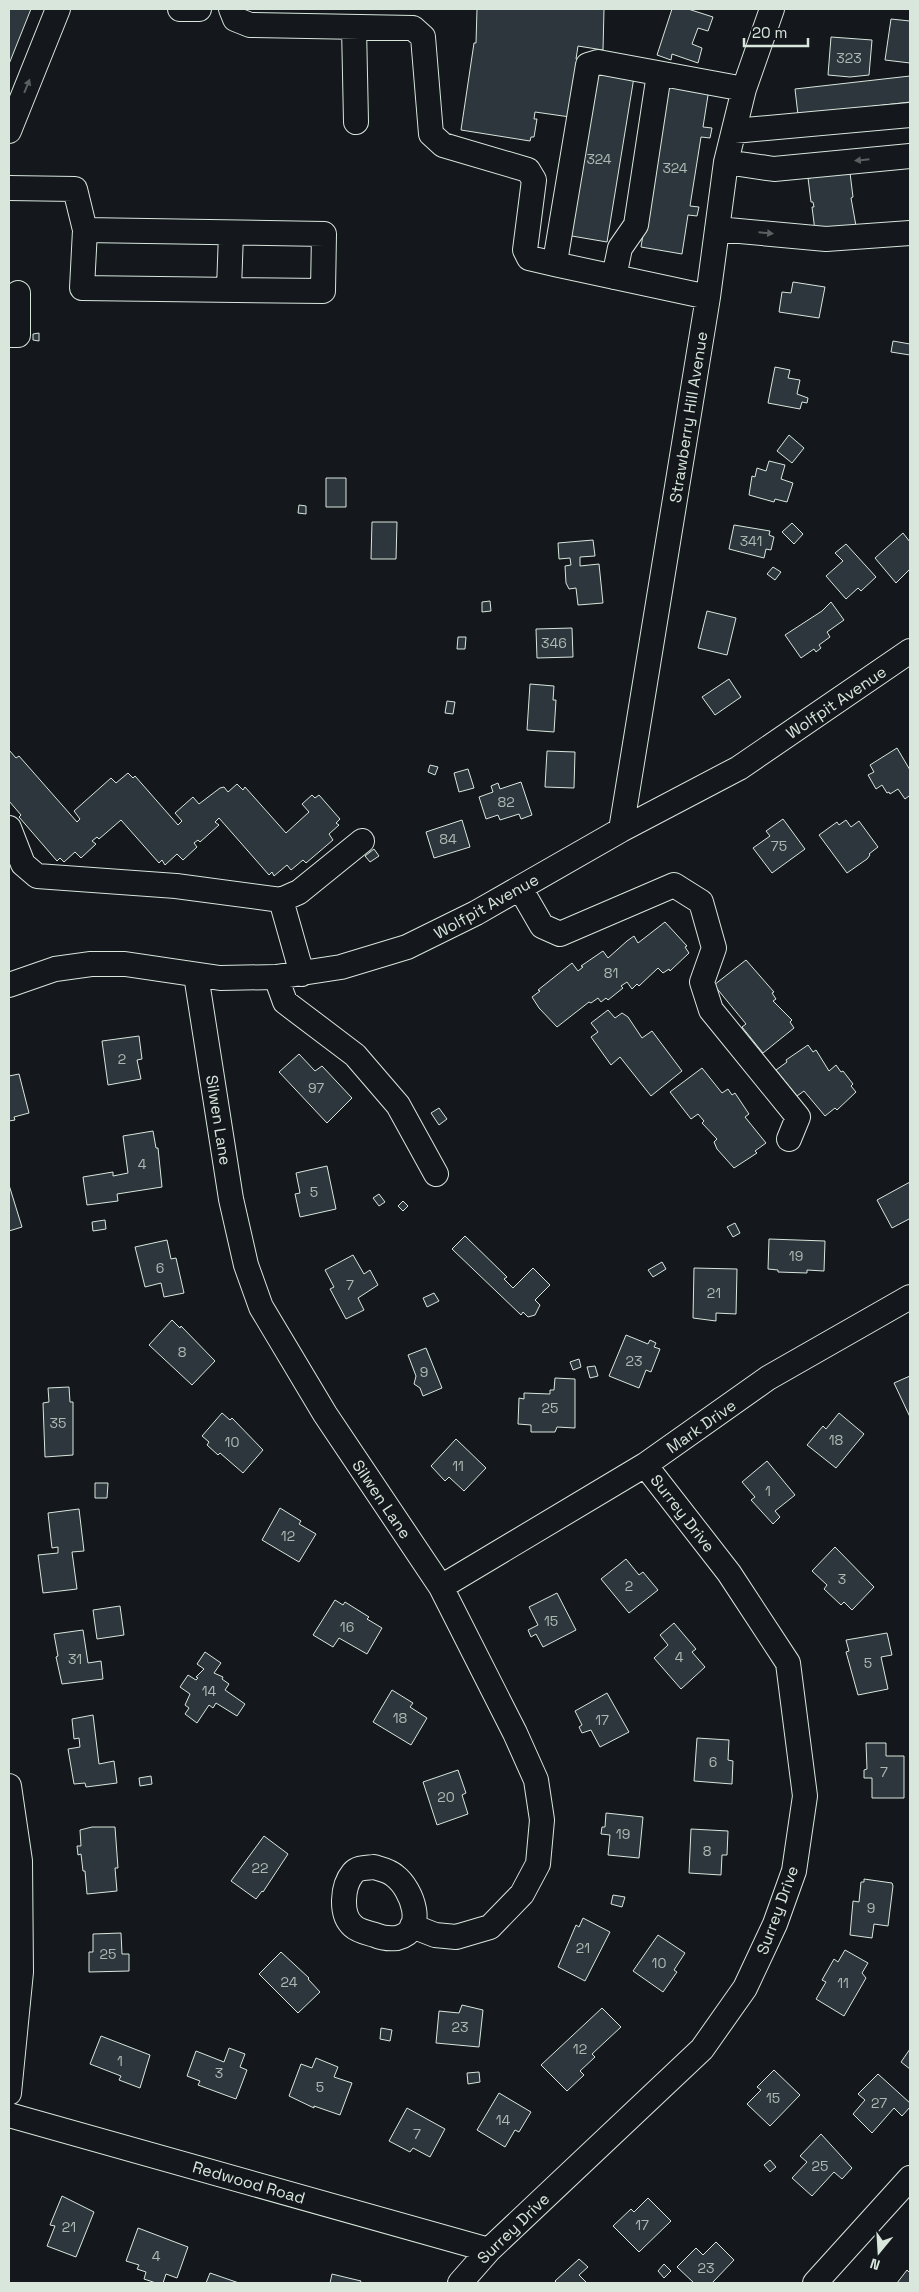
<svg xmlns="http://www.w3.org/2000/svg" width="919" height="2292" viewBox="0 0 919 2292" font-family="'Space Grotesk',sans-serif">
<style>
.building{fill:#2c363c;stroke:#d8e6dc}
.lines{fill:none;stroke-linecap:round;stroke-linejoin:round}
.minor-casing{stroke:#d8e6dc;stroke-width:26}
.minor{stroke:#14181c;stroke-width:24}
.oneway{fill:#59605f}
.labels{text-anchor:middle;stroke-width:4;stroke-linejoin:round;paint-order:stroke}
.number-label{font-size:14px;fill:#adbab4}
.street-label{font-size:16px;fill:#d8e6dc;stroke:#14181c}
</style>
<rect width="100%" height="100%" fill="#14181c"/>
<path class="building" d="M9,9H31L9,64Z
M477,9H604L603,50L578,46L576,59L579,60L570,117L535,112L534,119H537L534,137H531L530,141L461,130L474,43H476Z
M672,9H688L713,17L708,31L698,28L692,44L702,48L698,63L672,54L671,60L657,55Z
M891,19L910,21V63L885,60Z
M831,37L872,40L869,75L850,77L828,75Z
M592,70L634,77L607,242L566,235Z
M910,76V102L798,115L795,89Z
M668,82L709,89L703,127L712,128L710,138L701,137L690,206L699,207L697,216L688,215L682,254L641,247Z
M850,173L853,197L851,198L856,226L815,231L812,207H814L813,202H811L808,178H811L810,175Z
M793,282L825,287L819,318L779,312L782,292L791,293Z
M39,333V341L33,340V334Z
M893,341L910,344V355L891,352Z
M775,367L790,370L788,378L800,380L797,394L808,398L807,403L802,402L800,409L768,403Z
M789,435L804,448L792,463L777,451Z
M769,461L785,465L781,479L793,483L787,502L775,499L774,502L749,495L752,476L755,477L757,468L766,471Z
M326,478H346V507H326Z
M299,505L306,506V514L298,513Z
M372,522H397L396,559H371Z
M792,523L803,534L794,544L782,532Z
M734,525L770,531L769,535L774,537L771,550L766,549L764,558L729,549Z
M903,533L910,542V569L896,583L875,558Z
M593,540L595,556L580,557V566L599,564L603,603L578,605L576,588L569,589L566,583L565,566L571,565L570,558L559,559L558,543Z
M846,544L876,577L861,591L858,588L846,599L826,576L843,561L835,553Z
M773,567L781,572L775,580L767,574Z
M490,601L491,611L482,612V602Z
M831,602L844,620L827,632L830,637L819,645L821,648L816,652L814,649L801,658L785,635L822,611Z
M707,611L736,618L727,655L698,648Z
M572,628L573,657L537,658L536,629Z
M458,637H466L465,649H457Z
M729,679L741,697L715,715L702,697Z
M530,684L554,686L553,700H556L554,732L527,730Z
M447,701L455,702L453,714L445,713Z
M897,748L910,770V798L909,796L905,799L898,789L890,794L889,792L887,793L882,785L876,789L868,775L874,772L870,765Z
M9,750L16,758L19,756L77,822L80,819L74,811L111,778L116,783L128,773L133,778L135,776L178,825L182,821L175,813L193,797L199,804L220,788L224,787L228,792L237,784L243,790L245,787L286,833L309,812L302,804L312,795L315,798L319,795L340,819L336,823L339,825L329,834L333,840L306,863L303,860L291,870L287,865L274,876L272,872L269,875L219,818L215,822L219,825L200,842L198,840L194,843L197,847L183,860L177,854L165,865L162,860L159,863L121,820L99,839L97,837L92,841L96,844L81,858L75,852L64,862L60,858L57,861L19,817L21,815L9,801Z
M547,751L575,752L574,788L545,787Z
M430,765L438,767L435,775L428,772Z
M468,769L474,788L459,792L454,773Z
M521,782L532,815L521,819L519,814L500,820L498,815L486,819L479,797L493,792L491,786L498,783L500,789Z
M783,819L805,849L772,873L753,848L770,836L766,831Z
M462,820L470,847L434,858L426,832Z
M846,820L851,827L859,821L878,847L869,854L870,855L867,859L847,873L819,835L837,822L839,825Z
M374,849L379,856L370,862L365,856Z
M665,922L687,946L685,947L689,953L670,971L669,969L663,973L658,968L639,986L637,984L632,989L627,982L621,986L623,988L608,1000L606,998L601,1002L598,998L591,1003L589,1002L557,1027L539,1008L532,997L540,991L538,990L572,963L578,971L583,967L581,966L603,951L608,958L627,941L634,936L638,943Z
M746,960L774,992L772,993L776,999L773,1001L792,1020L790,1022L794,1028L763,1053L742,1027L746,1024L714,985Z
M608,1010L615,1018L622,1013L628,1017L642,1038L652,1031L682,1071L651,1096L620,1057L611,1065L591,1037L598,1032L591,1023Z
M139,1036L142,1059L137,1060L141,1079L108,1085L102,1041Z
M808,1045L813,1052L816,1050L829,1071L836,1065L841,1072L843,1071L853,1084L851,1086L856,1092L837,1110L835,1108L825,1116L804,1091L797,1096L776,1070L787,1062L786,1060Z
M299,1054L315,1071L322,1066L352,1098L327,1123L279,1072Z
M702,1068L722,1093L728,1089L732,1095L735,1093L749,1114L745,1117L766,1143L755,1151L757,1153L734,1168L717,1149L714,1142L717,1139L702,1123L704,1121L698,1114L691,1119L670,1092Z
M19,1074L29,1113L14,1117L15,1120L9,1121V1076Z
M439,1108L447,1119L439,1125L431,1113Z
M153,1131L156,1148H158L162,1187L117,1194L118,1201L87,1205L83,1177L113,1172V1176L128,1173L123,1136Z
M327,1166L336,1209L300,1217L295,1194L300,1193L296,1173Z
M910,1182V1220L909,1219L892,1228L877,1200Z
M9,1185L22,1227L9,1231Z
M379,1194L385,1202L379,1206L373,1198Z
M403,1201L408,1206L403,1211L398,1206Z
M105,1220L106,1229L93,1231L92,1222Z
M735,1223L740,1233L733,1237L727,1227Z
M465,1236L507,1277L504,1279L513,1288L533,1268L550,1285L535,1300L540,1305L535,1315L528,1317L523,1312L521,1315L452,1249Z
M769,1239L825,1241L824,1271L807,1270V1273L778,1272V1270L768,1269Z
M167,1240L171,1259L176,1258L184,1293L164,1297L161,1283L145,1287L135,1247Z
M353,1255L364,1274L370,1270L378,1285L358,1298L364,1310L346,1319L330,1289L334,1287L325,1270Z
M662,1262L666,1269L653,1277L648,1270Z
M694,1268L737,1269L736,1314L716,1313V1321L693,1318Z
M434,1293L439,1301L427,1307L423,1298Z
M172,1320L180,1328L181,1326L215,1361L192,1385L149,1345Z
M626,1335L648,1344L650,1340L656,1343L654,1347L660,1349L651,1372L646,1370L639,1388L609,1376Z
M426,1348L442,1388L423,1396L420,1388L414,1384L416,1376L408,1355Z
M579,1359L581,1367L573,1370L570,1362Z
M595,1366L598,1376L590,1378L587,1367Z
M910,1376V1417L894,1383Z
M555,1378L575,1379V1428L557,1427L555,1432H531V1425L518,1424L519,1398L524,1399V1393L550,1394V1390H554Z
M69,1387L70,1402H73V1455L45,1457L43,1403L49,1402L48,1388Z
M222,1413L230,1420L232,1418L263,1450L243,1473L220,1453L218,1455L207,1445L209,1442L202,1436Z
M839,1413L864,1434L836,1468L807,1445L823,1426L826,1429Z
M456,1439L486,1468L464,1491L449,1477L445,1481L431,1466Z
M767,1461L795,1495L775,1511L780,1517L773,1524L751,1500L755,1497L742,1482Z
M95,1483H108L107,1498H95Z
M280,1508L301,1521L299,1524L316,1534L299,1562L262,1540Z
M79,1509L84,1551L72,1552L77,1589L43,1593L38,1555L58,1553V1547L52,1548L48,1513Z
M835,1547L874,1587L852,1610L844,1602L841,1605L824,1589L827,1585L812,1571Z
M626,1559L639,1575L643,1572L658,1590L629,1613L601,1579Z
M557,1593L576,1630L543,1647L536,1634L531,1637L528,1630L538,1625L529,1607Z
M335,1600L343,1605L345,1602L369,1617L367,1619L382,1628L367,1654L339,1638L333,1647L313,1635Z
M120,1606L124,1635L97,1639L93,1610Z
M674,1623L696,1649L692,1652L705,1667L681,1689L654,1658L668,1645L660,1635Z
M83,1630L88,1663L101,1661L103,1679L62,1684L56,1657L58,1656L54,1634Z
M887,1633L892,1655L881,1657L888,1689L858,1695L846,1652L849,1651L846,1640Z
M205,1652L221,1663L214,1673L223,1677L222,1679L229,1684L225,1690L245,1704L237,1716L216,1703L213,1708L209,1705L197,1723L185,1714L189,1708L185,1705L190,1694L180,1687L188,1675L196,1680L198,1678L196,1677L204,1669L197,1664Z
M392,1690L413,1703L410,1707L427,1718L411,1745L373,1722Z
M607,1693L629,1732L600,1747L591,1730L582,1733L579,1727L582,1725L575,1711Z
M93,1715L99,1764L114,1761L117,1783L86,1787L85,1783L74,1784L68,1749L80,1747L79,1738L74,1739L72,1719Z
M697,1738L729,1740L728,1760L733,1761L732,1784L694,1781Z
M866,1743H886V1756H904V1798H872V1778H864V1770L867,1769Z
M458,1770L466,1793L462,1795L468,1814L437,1825L423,1782Z
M151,1776L152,1784L140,1786L139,1778Z
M606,1813L643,1817L639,1858L608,1855L610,1835L601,1834L602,1827H605Z
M92,1827H115L118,1868H115L117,1891L87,1894L85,1871H83L81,1854L78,1855L77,1846H81L80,1830Z
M691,1829L728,1831L727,1855H722L721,1875L689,1873Z
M264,1836L288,1854L263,1892L262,1891L256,1899L231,1881Z
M864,1879L892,1883L893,1886L888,1926L874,1924L872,1938L850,1935L853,1901L859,1902L861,1882H864Z
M613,1895L625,1897L622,1907L611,1904Z
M583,1918L610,1932L585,1981L558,1967L576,1925L579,1927Z
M121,1933L122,1954H129V1971L89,1972V1952H93V1934Z
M658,1935L685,1953L674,1970L677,1972L663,1992L633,1971Z
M845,1950L868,1963L862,1973L866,1978L844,2016L816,1999L826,1982L822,1980L834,1959L838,1962Z
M281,1952L309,1978L308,1979L320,1992L298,2013L259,1974Z
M462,2005L483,2010L479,2047L436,2043L439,2011L459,2013Z
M602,2008L621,2027L592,2054L595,2057L580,2071L584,2075L567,2091L541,2065Z
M381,2028L392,2030L390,2041L380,2039Z
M101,2036L150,2055L140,2088L119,2080L121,2076L90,2064Z
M229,2048L245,2054L240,2067L247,2070L236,2099L198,2085L200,2081L187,2076L196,2051L224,2062Z
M910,2049V2069L901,2062Z
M316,2058L338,2067L334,2077L352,2083L340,2115L314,2106V2108L289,2096L301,2064L312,2068Z
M774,2070L800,2095L770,2126L747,2104L761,2090L757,2087Z
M479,2072L480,2082L468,2084L467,2073Z
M878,2074L910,2103V2107L902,2116L894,2108L872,2133L853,2114L865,2100L858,2094Z
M499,2093L531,2112L519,2132L515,2130L505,2147L477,2130Z
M407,2108L445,2129L430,2157L413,2148L410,2152L389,2141Z
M821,2134L852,2168L842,2179L834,2172L812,2196L792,2178L807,2162L800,2156Z
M770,2160L776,2167L770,2172L764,2165Z
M62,2196L94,2212L76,2257L47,2246L55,2226L50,2225Z
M648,2198L671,2221L639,2252L613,2226L631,2209L634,2212Z
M138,2228L188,2247L177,2278L166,2274L163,2283H156L144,2279L146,2272L137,2269L139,2265L126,2261Z
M716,2242L734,2260L712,2283H694L677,2267L696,2248L703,2255Z
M579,2259L588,2267L579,2275L587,2283H557L555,2281Z
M664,2264L671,2271L664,2278L658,2271Z
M907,2270L909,2272L910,2271V2283H897Z
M210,2273L239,2283H206Z
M332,2274L361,2281L360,2283H330Z"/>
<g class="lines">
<defs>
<path id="minor" d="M180,9H199
M231,9L235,19L250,25L413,28L423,37L431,134L443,145L528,170L534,180L525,250L529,258L559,265
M354,27L356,122
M9,131L58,9
M734,131L910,115
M726,162L774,169L910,156
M9,188L75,189L85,230L82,288L323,291L324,234L85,230
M717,229L826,239L910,233
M614,277L620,248L636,225L659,74
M229,289L231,233
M708,297L559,265L556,256L588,65L598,62L744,89
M9,335H18V293
M9,828L23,864L37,876L176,886L281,900L302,974
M621,830L708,297L726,162L744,89L772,9
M520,888L542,926L560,934L674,885L701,902L714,948L702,982L711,1010L798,1117L789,1139
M281,900L299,892L362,841
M196,975L231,1199L246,1265L261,1307L325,1414L441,1587L515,1733L536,1780L542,1820L538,1864L522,1894L490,1927L456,1937L435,1935L412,1926
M276,977L285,1002L355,1055L398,1105L436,1174
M9,985L55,969L91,964H125L220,978L276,977L341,967L407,947L476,913L621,830L739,768L910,651
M441,1587L645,1465L768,1378L910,1297
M9,1786L20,1861L21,1972L9,2093
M374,1867C381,1869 390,1871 395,1876C412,1889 428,1931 397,1938C389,1939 382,1938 375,1935C368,1933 358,1931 353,1926C340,1915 342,1886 353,1873C358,1867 367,1868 374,1867Z
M9,2115L489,2250
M460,2283L489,2250L702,2049L745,1988L775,1924L794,1871L805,1796L788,1663L729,1573L645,1465
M815,2283L910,2178"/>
</defs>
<use href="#minor" class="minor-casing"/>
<use href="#minor" class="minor"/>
</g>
<defs><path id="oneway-solid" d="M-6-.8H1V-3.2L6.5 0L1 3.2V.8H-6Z" transform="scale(1.25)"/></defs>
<g class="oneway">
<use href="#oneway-solid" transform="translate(27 86) rotate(-68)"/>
<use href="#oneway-solid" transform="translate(862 160) rotate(174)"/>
<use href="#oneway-solid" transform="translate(766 233) rotate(5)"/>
</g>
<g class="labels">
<g class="number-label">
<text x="849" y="63">323</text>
<text x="599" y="164">324</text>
<text x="675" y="173">324</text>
<text x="751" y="546">341</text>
<text x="554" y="648">346</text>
<text x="506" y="807">82</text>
<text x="448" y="844">84</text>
<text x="779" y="851">75</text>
<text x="611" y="978">81</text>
<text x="122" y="1064">2</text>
<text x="316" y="1093">97</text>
<text x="142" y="1169">4</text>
<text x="314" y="1197">5</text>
<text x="796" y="1261">19</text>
<text x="160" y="1273">6</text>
<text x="350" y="1290">7</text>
<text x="714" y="1298">21</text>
<text x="182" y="1357">8</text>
<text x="634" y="1366">23</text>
<text x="424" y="1377">9</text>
<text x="550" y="1413">25</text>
<text x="58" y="1428">35</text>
<text x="836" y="1445">18</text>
<text x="232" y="1447">10</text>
<text x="458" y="1471">11</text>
<text x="768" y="1496">1</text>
<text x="288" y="1541">12</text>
<text x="842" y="1584">3</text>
<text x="629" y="1591">2</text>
<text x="551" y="1626">15</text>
<text x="347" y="1632">16</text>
<text x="679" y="1662">4</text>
<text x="75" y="1664">31</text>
<text x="868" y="1668">5</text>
<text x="209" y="1696">14</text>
<text x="400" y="1723">18</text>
<text x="602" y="1725">17</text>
<text x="713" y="1767">6</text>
<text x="884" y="1777">7</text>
<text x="446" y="1802">20</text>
<text x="623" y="1839">19</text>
<text x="707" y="1856">8</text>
<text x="260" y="1873">22</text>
<text x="871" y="1913">9</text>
<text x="583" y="1953">21</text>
<text x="108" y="1959">25</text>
<text x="659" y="1968">10</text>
<text x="289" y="1987">24</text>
<text x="843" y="1988">11</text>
<text x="460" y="2032">23</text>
<text x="580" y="2054">12</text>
<text x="120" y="2066">1</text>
<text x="219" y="2078">3</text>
<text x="320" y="2092">5</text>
<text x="773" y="2103">15</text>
<text x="879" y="2108">27</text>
<text x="503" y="2125">14</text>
<text x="417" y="2139">7</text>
<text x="820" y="2171">25</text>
<text x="642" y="2230">17</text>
<text x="69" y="2232">21</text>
<text x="156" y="2261">4</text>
<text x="706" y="2273">23</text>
</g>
<g class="street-label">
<text transform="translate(688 417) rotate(-81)" y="6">Strawberry Hill Avenue</text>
<text transform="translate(836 702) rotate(-34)" y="6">Wolfpit Avenue</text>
<text transform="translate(486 906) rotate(-29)" y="6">Wolfpit Avenue</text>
<text transform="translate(219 1120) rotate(81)" y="6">Silwen Lane</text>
<text transform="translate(701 1426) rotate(-35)" y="6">Mark Drive</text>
<text transform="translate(382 1499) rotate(56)" y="6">Silwen Lane</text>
<text transform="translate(683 1513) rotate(52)" y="6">Surrey Drive</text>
<text transform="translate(777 1910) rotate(-70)" y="6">Surrey Drive</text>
<text transform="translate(249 2182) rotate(16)" y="6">Redwood Road</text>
<text transform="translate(513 2228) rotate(-44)" y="6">Surrey Drive</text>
</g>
</g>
<rect width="919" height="2292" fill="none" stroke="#d8e6dc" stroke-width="20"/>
<g transform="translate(879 2252) rotate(198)" stroke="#14181c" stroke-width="4" paint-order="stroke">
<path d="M0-4L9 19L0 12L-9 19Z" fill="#d8e6dc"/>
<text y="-8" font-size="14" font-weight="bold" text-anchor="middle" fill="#d8e6dc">N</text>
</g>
<path d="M744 38v8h64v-8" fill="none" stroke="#d8e6dc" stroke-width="2.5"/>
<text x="752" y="38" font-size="15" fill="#d8e6dc" stroke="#14181c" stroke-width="4" paint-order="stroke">20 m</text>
</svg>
